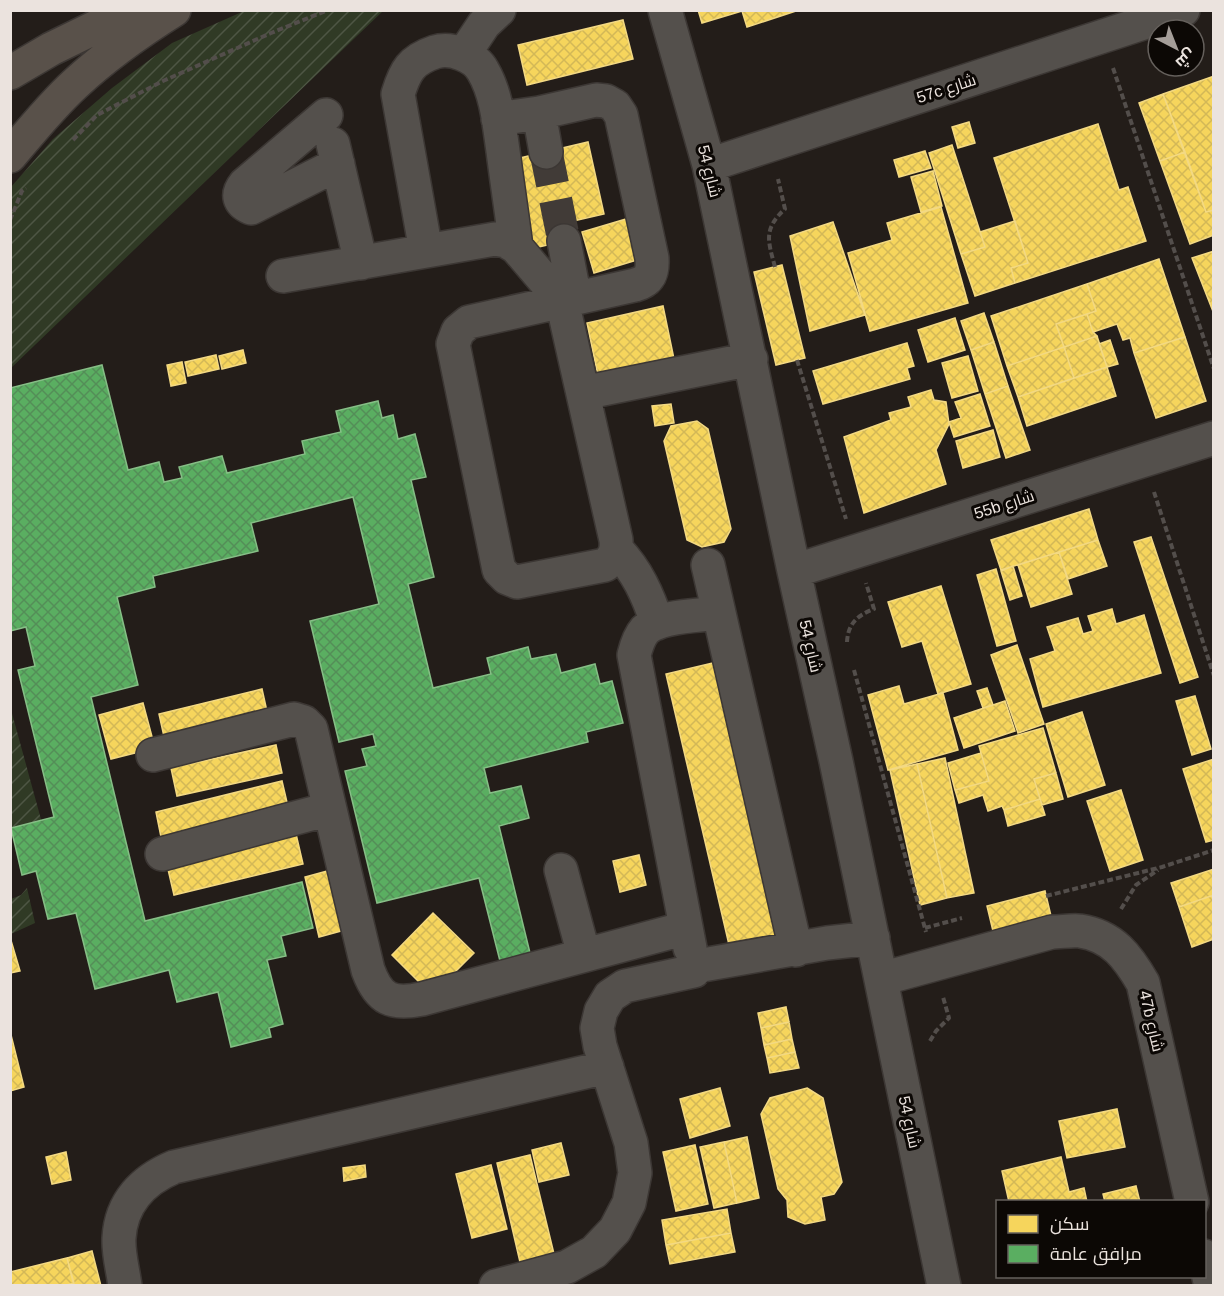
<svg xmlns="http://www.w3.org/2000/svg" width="1224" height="1296" viewBox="0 0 1224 1296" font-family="Helvetica,Cairo,sans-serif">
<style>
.garden{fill:url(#garden-furrows)}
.homes{fill:url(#homes-cross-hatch);stroke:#f3d983;stroke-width:1.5}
.public{fill:url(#public-cross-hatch);stroke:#86be86;stroke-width:1.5}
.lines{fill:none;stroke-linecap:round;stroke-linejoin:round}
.minor-tunnel{stroke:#413b37;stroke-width:33;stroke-dasharray:33 16;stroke-linecap:butt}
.minor-casing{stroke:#3c3734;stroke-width:36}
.major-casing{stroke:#3c3734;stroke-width:36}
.path{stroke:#534e4b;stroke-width:4;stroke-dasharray:6 3;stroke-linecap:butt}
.minor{stroke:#54504c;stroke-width:33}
.major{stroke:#59514a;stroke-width:33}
.labels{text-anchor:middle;stroke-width:6;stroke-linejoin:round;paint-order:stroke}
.street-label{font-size:16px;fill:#ebe3de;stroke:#0c0805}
</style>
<defs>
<pattern id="garden-furrows" width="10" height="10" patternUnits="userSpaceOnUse" patternTransform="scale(1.5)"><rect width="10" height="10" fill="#303a25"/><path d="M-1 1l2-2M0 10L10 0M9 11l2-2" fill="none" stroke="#4e5644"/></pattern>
<pattern id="homes-cross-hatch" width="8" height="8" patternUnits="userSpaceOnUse" patternTransform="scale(1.5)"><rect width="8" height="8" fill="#f6d55c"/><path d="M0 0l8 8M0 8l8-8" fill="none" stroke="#d3b857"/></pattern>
<pattern id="public-cross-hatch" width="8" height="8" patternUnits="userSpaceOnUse" patternTransform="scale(1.5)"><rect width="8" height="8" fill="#5aae61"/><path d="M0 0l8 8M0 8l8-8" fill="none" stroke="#548e58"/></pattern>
</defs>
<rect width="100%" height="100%" fill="#231d19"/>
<path class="garden" d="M244,11H383L11,368V187L53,139L112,88L172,43Z
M10,706L42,823L21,832L11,839Z
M27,888L35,923L11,934V899L21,895Z"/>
<path class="homes" d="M698,10H799L747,27L742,11L702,23Z
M623,20L633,59L527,85L518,45Z
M1214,76V210L1206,212L1163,94Z
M1163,94L1185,152L1160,161L1139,103Z
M969,122L975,143L958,148L952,127Z
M1098,124L1119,190L1128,187L1146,241L1015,283L1011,268L1028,263L994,158Z
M588,142L604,214L569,222L573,239L530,249L511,160Z
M952,145L985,247L961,254L929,153Z
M925,151L931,168L899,177L894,160Z
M1185,152L1206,212L1214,210V235L1190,244L1160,161Z
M933,171L942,206L921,212L911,177Z
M941,207L968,303L870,331L848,253L892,240L887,223Z
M626,219L637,260L594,273L582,232Z
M1015,221L1028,263L1011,268L1015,283L975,296L961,254L985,247L980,232Z
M833,222L865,315L810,331L790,236Z
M1214,251V314L1192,258Z
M1159,259L1185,337L1134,353L1130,338L1123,340L1117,324L1093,332L1087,314L1096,311L1087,284Z
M782,265L805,358L776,365L754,272Z
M1087,284L1096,311L1056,324L1064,347L1007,366L991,316Z
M663,306L674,359L598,375L587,323Z
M984,313L994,342L971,350L961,321Z
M1087,314L1093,332L1097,336L1064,347L1056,324Z
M955,318L965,350L928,362L918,330Z
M1097,336L1107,367L1074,378L1064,347Z
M1185,337L1206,401L1156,418L1134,353Z
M1110,340L1118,364L1107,367L1099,344Z
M994,342L1008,386L985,394L971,350Z
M907,343L914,366L907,368L910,379L823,404L813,371Z
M1064,347L1074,378L1018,397L1007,366Z
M243,350L246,363L222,369L219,356Z
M216,355L219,369L188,376L185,362Z
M968,356L978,391L952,398L942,363Z
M182,362L186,383L171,386L167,365Z
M1107,367L1116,396L1027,426L1018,397Z
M1008,386L1030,450L1006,458L985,394Z
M931,390L934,400L946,402L949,424L936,450L946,484L864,513L844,437L891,420L889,413L911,407L908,397Z
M980,394L990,426L954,437L949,422L961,418L955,402Z
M671,404L674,423L655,426L652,406Z
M697,421L708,429L731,529L724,542L702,547L687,540L664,441L671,426Z
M993,430L1000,457L963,468L956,441Z
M1089,509L1098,540L1001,570L991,540Z
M1151,537L1198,677L1180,683L1134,542Z
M1098,540L1107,566L1068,579L1059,552Z
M1059,552L1072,594L1031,607L1018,565Z
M1013,566L1022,596L1010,600L1001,571Z
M996,569L1016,641L997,646L977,575Z
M941,586L971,684L938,694L922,641L902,647L888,602Z
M1112,609L1116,624L1144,615L1161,673L1043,707L1030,659L1055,651L1047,627L1078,618L1083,634L1093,631L1088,616Z
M1017,645L1044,724L1018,733L991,655Z
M713,663L777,938L730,949L666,674Z
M899,686L904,704L943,693L958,750L888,770L868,695Z
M987,688L993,705L983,708L977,691Z
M262,689L268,716L165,741L159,714Z
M1195,696L1211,749L1192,755L1176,701Z
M1005,701L1015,731L964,748L954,718Z
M143,703L155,748L111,759L99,715Z
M1082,712L1105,785L1068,797L1046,724Z
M1043,728L1056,773L1034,779L1040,799L1004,810L1002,806L988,811L983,795L959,803L955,790L989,781L979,746Z
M276,745L282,773L177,796L171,768Z
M981,753L989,781L955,790L948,763Z
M945,758L974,893L947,898L917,764Z
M1214,759V840L1206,842L1183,769Z
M917,764L947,898L920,905L890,770Z
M1056,773L1063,799L1042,805L1034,779Z
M282,781L289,811L162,842L156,812Z
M1121,790L1143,860L1110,871L1087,801Z
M1040,799L1045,815L1008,826L1004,810Z
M296,834L303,864L174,895L167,865Z
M639,855L646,885L620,892L613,861Z
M1214,869V895L1179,907L1171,883Z
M331,870L345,930L319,937L305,877Z
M1045,891L1051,916L993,931L987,906Z
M1214,895V939L1192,947L1179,907Z
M433,913L474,953L432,995L392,955Z
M10,937L20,971L10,973Z
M786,1007L789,1022L761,1028L758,1013Z
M789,1022L792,1039L764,1045L761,1028Z
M10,1031L24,1087L10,1091Z
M792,1039L795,1052L767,1058L764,1045Z
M795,1052L799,1068L770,1073L767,1058Z
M720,1088L730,1126L690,1138L680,1099Z
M807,1088L823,1098L842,1182L834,1194L821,1197L825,1220L805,1224L788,1217L787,1200L778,1189L761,1114L770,1098Z
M1117,1109L1125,1147L1067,1158L1059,1121Z
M747,1137L759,1198L737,1203L724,1142Z
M724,1142L737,1203L714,1208L700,1147Z
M561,1143L569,1175L539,1182L532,1150Z
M695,1145L708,1204L676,1211L663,1152Z
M66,1152L71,1180L52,1184L46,1157Z
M530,1155L554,1254L520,1262L497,1163Z
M1061,1157L1069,1192L1084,1188L1087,1202H1009L1002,1171Z
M365,1165L366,1177L344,1181L343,1168Z
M491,1165L507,1229L472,1238L456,1174Z
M1136,1186L1140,1202H1105L1103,1194Z
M727,1209L731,1233L666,1245L662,1220Z
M731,1233L735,1252L670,1264L666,1245Z
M92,1251L101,1286H74L67,1258Z
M67,1258L74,1283L63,1286H10V1272Z"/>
<path class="public" d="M102,365L128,470L159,462L164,482L182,478L179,467L222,456L227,473L305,454L302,441L341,432L336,411L378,401L382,418L393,415L398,439L415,434L426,477L411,480L434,577L408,584L433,688L491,674L487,658L528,647L531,659L556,654L561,673L595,664L600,684L612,681L623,723L586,732L588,742L484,768L490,793L521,786L529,818L499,826L530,953L500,961L479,878L377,903L345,771L367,766L362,749L376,746L373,734L339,742L310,621L379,604L353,497L251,523L258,551L153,576L155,587L117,597L138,685L91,697L145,921L302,882L313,928L281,936L286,956L267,960L283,1024L269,1028L271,1037L231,1047L218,992L177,1002L169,970L95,989L76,913L48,919L36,871L22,875L11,828L54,817L18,670L35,666L26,627L10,631V388Z"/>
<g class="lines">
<path class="minor-tunnel" d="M546,152L564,241"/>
<defs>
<path id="minor" d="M665,10L709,165L794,571L836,761L944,1286
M464,54L484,24L499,10
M539,113L546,152
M326,115L245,184C236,195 239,203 251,208L338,164
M333,144L361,263
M709,165L1183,10
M564,241L575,299
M426,251L398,94C405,71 411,60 435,52C451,47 475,56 483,71C497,95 499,124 503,151C507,183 512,215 516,247
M283,276L495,239L506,241L516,247L562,301L616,540C617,552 614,558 605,565L517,582L507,578L499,570L453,344L458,331L469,322L635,285C650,281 653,273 652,258L621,115L615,106L606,101L596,100L539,113L498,119
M583,393L751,359
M617,550C637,571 648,595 657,623
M708,565L796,950
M794,571L1214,438
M153,755L294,719L304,722L311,729L368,970C379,1000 392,1005 422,999L686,928
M162,854L329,809
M561,870L584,955
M690,948L634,655C636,647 639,637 645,630C660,615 699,616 719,613
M881,979L1052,932C1061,932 1072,930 1080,931C1113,936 1128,957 1143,983L1192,1202
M1204,1256L1211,1286
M125,1286C123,1270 118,1253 119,1238C121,1202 143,1180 174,1167L607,1067
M496,1286L567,1267L594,1252L615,1230L629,1203L635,1173L631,1143L600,1046L597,1028L601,1011L610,996L625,986L694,971L697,966L827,943L873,938"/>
<path id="major" d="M10,73L51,49L131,10
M10,156C31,131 51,106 75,84C105,56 139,32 174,10"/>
</defs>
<use href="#minor" class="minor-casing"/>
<use href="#major" class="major-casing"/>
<path class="path" d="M1113,68L1214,369
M73,140L97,115L163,81L271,33L328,10
M10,220L22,191L26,188
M775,267C768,241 763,229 785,209L778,179
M797,360L846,519
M1154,492L1214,676
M847,642C848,623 858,615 874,609L866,583
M854,670L926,932
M1046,896L1162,867L1214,850
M1121,909L1136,885L1158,870
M925,928L962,918
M930,1041L936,1031L949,1018L943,997"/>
<use href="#minor" class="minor"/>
<use href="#major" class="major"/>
</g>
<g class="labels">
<g class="street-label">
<text transform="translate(946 88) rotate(-18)" y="6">57c شارع</text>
<text transform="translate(710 171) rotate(76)" y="6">شارع 54</text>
<text transform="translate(1004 504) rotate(-18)" y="6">55b شارع</text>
<text transform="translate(811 646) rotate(77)" y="6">شارع 54</text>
<text transform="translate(1152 1021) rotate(77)" y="6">47b شارع</text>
<text transform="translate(910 1122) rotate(78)" y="6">شارع 54</text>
</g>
</g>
<rect width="1224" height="1296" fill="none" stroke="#ebe3de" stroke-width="24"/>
<rect x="996" y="1200" width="210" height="78" fill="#0c0805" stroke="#65605c" stroke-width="1.5"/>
<rect x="1008" y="1215" width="30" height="18" fill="#f6d55c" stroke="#65605c" stroke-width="1.5"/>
<text x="1050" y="1230" font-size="18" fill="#ebe3de">سكن</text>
<rect x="1008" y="1245" width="30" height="18" fill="#5aae61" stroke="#65605c" stroke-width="1.5"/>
<text x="1050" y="1260" font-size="18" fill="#ebe3de">مرافق عامة</text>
<g transform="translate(1176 48) rotate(138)"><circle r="28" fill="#0c0805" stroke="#65605c" stroke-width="1.5"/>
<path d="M0-4.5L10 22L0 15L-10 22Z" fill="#a59e99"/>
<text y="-9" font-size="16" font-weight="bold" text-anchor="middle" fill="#ebe3de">ش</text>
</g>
</svg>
